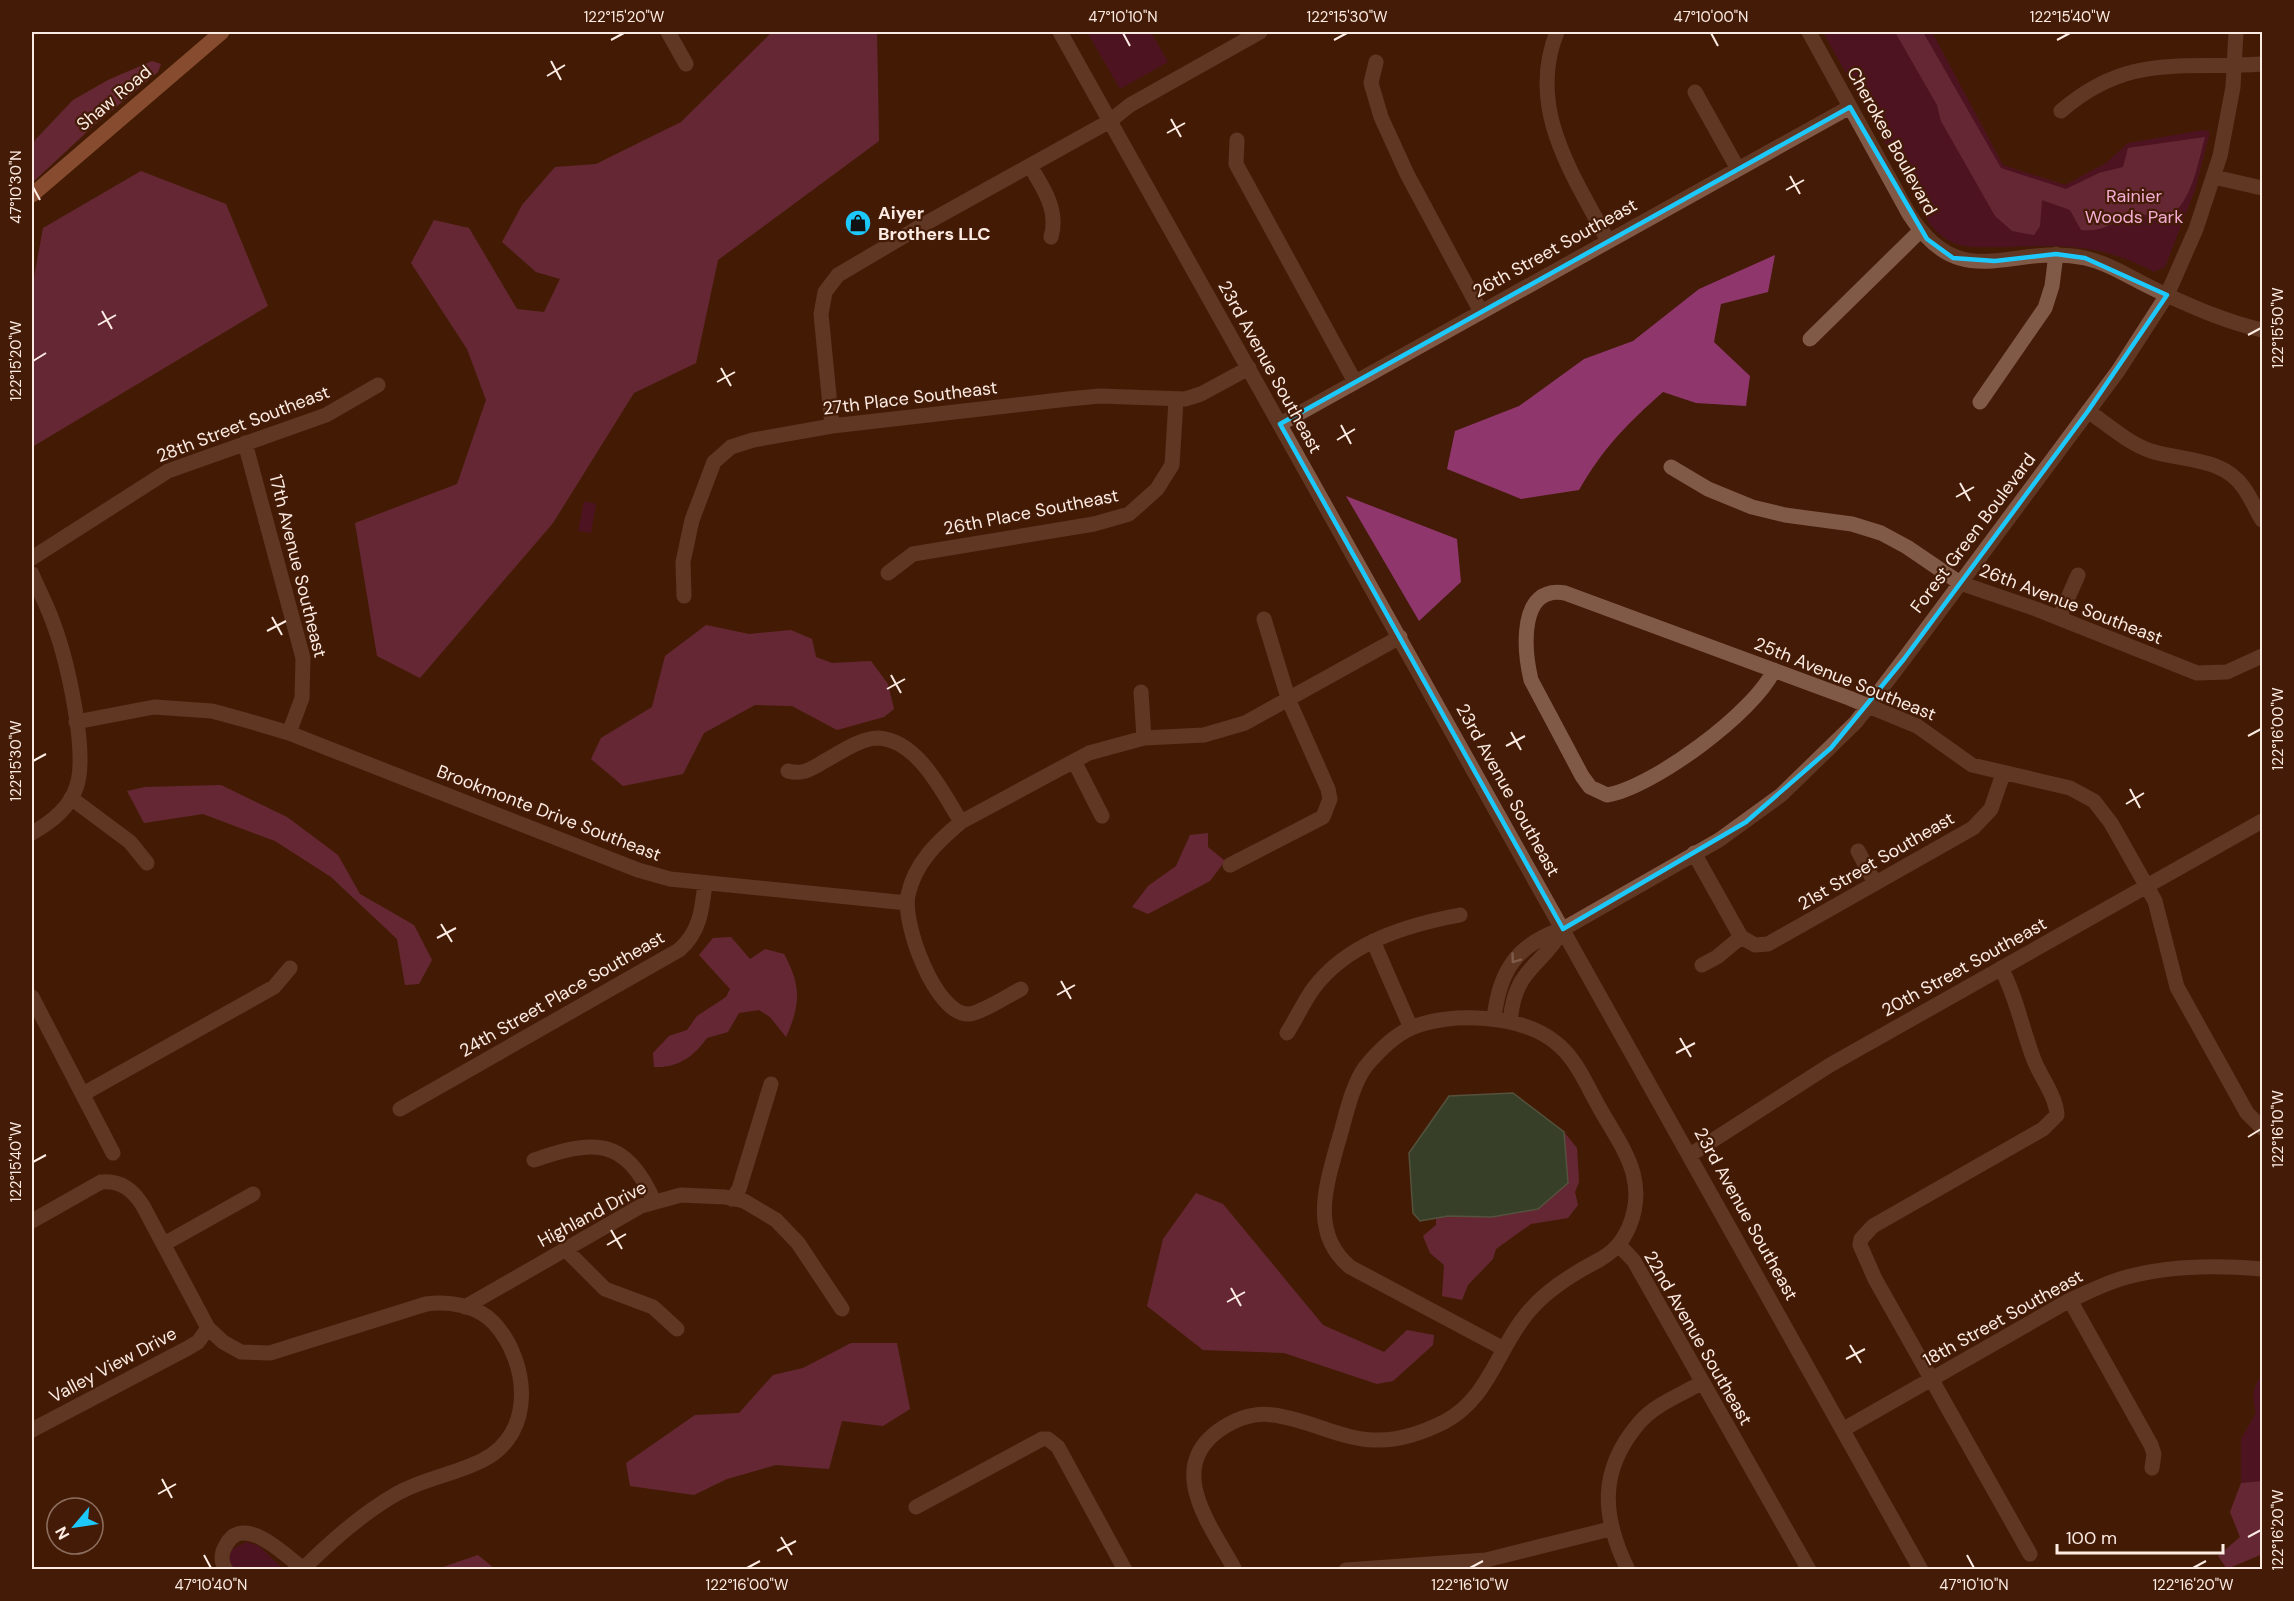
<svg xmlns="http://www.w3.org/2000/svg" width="2294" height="1601" viewBox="0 0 2294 1601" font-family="'DM Sans',sans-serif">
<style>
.green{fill:#5b0b41}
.forest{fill:#8f376d}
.water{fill:#286c53;stroke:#68927e;stroke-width:1.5}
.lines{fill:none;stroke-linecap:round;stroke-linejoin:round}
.minor{stroke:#815947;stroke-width:15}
.major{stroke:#da8862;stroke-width:15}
.oneway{stroke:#c5a99d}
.marked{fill:none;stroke:#1dc9fc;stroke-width:4.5;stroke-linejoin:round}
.ticks{fill:none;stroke:#fcebe3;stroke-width:2}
.labels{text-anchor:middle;stroke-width:4.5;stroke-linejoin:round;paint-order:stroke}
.street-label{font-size:18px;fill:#fcebe3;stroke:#431b06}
.park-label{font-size:18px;fill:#f6add5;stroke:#431b06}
.poi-label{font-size:18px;font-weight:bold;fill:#fcebe3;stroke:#431b06;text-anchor:start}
.neatline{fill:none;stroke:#fcebe3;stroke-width:2}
.ticks-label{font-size:15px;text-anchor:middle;fill:#fcebe3}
</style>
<rect width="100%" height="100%" fill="#431b06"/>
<path class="green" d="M1087,32H1151L1168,62L1120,89Z
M1823,32H1932L2003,165L2065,185L2106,163L2128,143L2203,130L2210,132L2195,190L2165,267L2154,272C2085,235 2043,249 1971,247C1953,245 1941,238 1930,224Z
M584,501L596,504L591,533L578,531Z
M2262,1376V1481L2241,1483V1439L2256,1413C2252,1400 2252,1386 2262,1376Z
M247,1542L259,1546L283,1569H233L229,1558L232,1549Z"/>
<path class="forest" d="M772,32H877L879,141L718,260L696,363L634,393L553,523L420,678L377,656L355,523L457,484L486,400L467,349L411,263L434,220L469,228L517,309L544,312L560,279L536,272L502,242L522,205L555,167L596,164L681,122Z
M1895,32H1923L2001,168L2066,189L2099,173L2123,167L2128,148L2205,137C2197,166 2193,198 2169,218L2145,215L2132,209C2114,223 2104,232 2081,230L2070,210L2042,200L2040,226L2034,235L2012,231L1995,216L1941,121L1937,105Z
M152,61L161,64L158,72L91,128L32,183V148L35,140L73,100L108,80Z
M141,171L226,204L268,306L32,447V288L43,228Z
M1775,255L1768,292L1721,304L1714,342L1750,376L1746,406L1696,403L1663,392C1626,425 1604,447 1579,490L1521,499L1447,469L1455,431L1519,406L1584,359L1633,341L1699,289Z
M1346,496L1457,539L1461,582L1419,621Z
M706,625L749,634L791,630L812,639L816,657L832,663L871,661L888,684L894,709L884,717L837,730L792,706L755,705L704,733L683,774L623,786L591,759L601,738L652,707L665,656Z
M221,785L287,817L338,855L360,894L414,925L432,960L419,984L405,985L397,939L331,877L275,841L203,814L144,823L127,791L145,787Z
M1208,833V847L1225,861L1210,881L1148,914L1132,907L1148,886L1176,866L1190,835Z
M731,937L750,959L765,949L784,954C801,985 801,1004 786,1037L770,1017L759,1010L739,1013L728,1032L707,1038C693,1057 678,1068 654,1067L653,1053L669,1036L687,1030L697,1016L726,997L730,989L699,955L713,938Z
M1564,1132L1577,1148L1579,1182L1575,1192L1578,1205L1568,1218L1531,1224L1496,1249L1493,1259L1468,1285L1462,1300L1442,1296L1444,1265L1430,1253L1423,1236L1436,1225V1218L1568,1183Z
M1196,1193L1223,1204L1323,1325L1384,1352L1407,1330L1434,1335L1433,1345L1393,1381L1377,1384L1284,1353L1203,1350L1147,1306L1163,1239Z
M851,1343H897L910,1409L883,1426L842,1421L829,1469L776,1465L727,1479L694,1495L630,1486L626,1463L695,1415L739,1413L773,1375L803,1368Z
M2262,1481V1557L2260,1555L2227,1569L2218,1556L2240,1537L2230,1512L2241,1483Z
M478,1555L495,1569H437Z"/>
<path class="water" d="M1513,1093L1564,1132L1568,1183L1538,1209L1492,1217L1448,1216L1420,1221L1413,1213L1409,1153L1449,1096Z"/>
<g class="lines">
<path class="minor" d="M668,32L686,64
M1060,32L1921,1570
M1557,32C1526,109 1573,174 1608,241
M1809,32L1909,214C1962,297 2011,242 2085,258C2111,264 2132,279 2156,290C2190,306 2226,322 2262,330
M1376,62L1371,83L1381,117L1407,174L1481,312
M1695,92L1738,169
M2061,111C2129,52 2182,70 2262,64
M1237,140L1236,164L1355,382
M1030,166C1043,187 1059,211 1051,237
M2214,177L2262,188
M1810,339L1920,231
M1980,402L2045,308L2052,286L2056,254
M2088,411C2108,425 2128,443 2151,451C2183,461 2223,457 2244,488C2251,498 2256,510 2262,520
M1280,424L1850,107
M832,426L821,314L825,292L838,275L921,226L1110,121L1130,105L1260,32
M245,443L303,658L302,698L289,733
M1671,467L1708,489L1752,507L1785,515L1852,524L1881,533L1907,547L1960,583L2036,609L2197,673L2227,672L2262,656
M32,558L168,471L326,415L378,385
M888,573L913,554L1094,524L1129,514L1157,489L1172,465L1176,400
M32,574C39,591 48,607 54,625C67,660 89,755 76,788C69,809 50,823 32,833
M684,596L683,562L692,520L714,462L731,447L753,440L832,426L1068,399L1100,396L1185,399L1201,394L1249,368
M2059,618L2078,575
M1774,670C1755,712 1652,788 1607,795L1590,787L1582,776L1531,680C1524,650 1518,585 1565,593L1849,698L1917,726L1972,765L2070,788L2094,801L2111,823L2155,901L2177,987L2247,1113L2262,1128
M1141,692L1144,738
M76,722L154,707L212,711L245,720L289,733L638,870L670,879L907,903
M1074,761L1102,816
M788,771C803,775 811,769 823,762C838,754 860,738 878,738C918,740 943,793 961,822
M71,798L130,842L147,863
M1858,851L1875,883
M1694,853L1741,937L1755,945L1768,944L1973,828L1991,809L2003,774
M1230,865L1323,817L1330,799L1328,789L1289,701L1264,619
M1373,941L1411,1028
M1702,965L1717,957L1741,937
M2001,968C2017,998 2022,1029 2034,1060C2041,1078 2056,1096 2057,1115L2043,1129L1873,1226L1861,1239L1860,1245L1875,1279L2030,1554
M1021,989C1009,995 980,1014 968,1014C935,1014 902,923 908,895C915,863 937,842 961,822L1089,753L1144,738L1204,735L1245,723L1400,637
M32,997L113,1153
M1494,1019C1499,971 1517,944 1563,929L1719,840L1781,795L1856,722L1904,659L2118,371L2167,295L2196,229L2220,156L2233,87L2236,32
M1510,1022C1515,966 1541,969 1563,929
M1287,1033C1296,1019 1303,1003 1313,989C1347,943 1406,925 1460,915
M83,1094L274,987L290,968
M400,1109L679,950C700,932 702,910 705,883
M1690,1155L1830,1065L2262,821
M534,1160C594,1139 625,1137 654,1201
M732,1199L739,1189L771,1084
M32,1221L101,1182C121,1180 133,1190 143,1206L208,1328L223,1342L241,1352L270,1353L426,1304C449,1301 477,1305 494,1323C529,1362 536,1433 483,1460C456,1474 425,1478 398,1493C362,1513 331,1541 302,1570
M164,1244L253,1194
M1619,1245L1634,1261L1809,1570
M566,1250L605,1289L653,1307L677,1329
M2070,1300L2151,1445L2154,1454L2152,1468
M465,1307L641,1206L681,1195L725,1197L744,1201L776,1220L798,1243L842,1309
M1844,1429L2070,1300C2089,1292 2107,1282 2127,1277C2170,1265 2218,1265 2262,1269
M32,1430L188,1348L198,1342L208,1328
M916,1507L1042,1439H1048L1058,1447L1125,1570
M226,1570C221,1563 221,1554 225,1547C242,1511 284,1554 303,1569
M1235,1570C1212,1527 1165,1470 1218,1431C1235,1419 1253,1412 1273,1415C1308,1419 1339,1439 1375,1440C1399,1441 1422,1433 1444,1422C1490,1398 1498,1346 1530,1310C1548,1289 1574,1273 1599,1260C1613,1252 1622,1243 1629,1227C1649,1179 1622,1148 1599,1107C1586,1084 1576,1058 1555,1042C1522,1015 1450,1011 1411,1028C1395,1035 1377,1053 1366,1066C1350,1088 1345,1121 1337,1146C1325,1189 1311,1234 1350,1267L1504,1349
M1346,1570L1486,1560L1610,1529
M1628,1570C1602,1517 1598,1471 1639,1423C1654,1405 1680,1395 1701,1383"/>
<path class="major" d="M32,195L222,32"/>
</g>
<defs><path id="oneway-chevron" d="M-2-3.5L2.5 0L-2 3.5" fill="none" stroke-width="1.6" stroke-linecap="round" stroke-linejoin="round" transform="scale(1.5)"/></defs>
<use class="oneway" href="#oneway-chevron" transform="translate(1515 959) rotate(126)"/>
<path d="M0 0H2294V1601H0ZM1850,107L1927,239L1953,258L1995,261L2056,254L2085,258L2167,295L2088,411L1904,659L1831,748L1746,822L1563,929L1280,424Z" fill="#431b06" fill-opacity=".55" fill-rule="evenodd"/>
<path class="marked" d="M1850,107L1927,239L1953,258L1995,261L2056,254L2085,258L2167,295L2088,411L1904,659L1831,748L1746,822L1563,929L1280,424Z"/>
<path class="ticks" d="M1123,33L1130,46M1711,33L1718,46M611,40L624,33M1334,40L1347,33M2057,40L2070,33M551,61L561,80M547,76L565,65M1171,119L1181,137M1167,133L1185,123M1790,176L1800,194M33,187L40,200M1786,190L1804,180M102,311L112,329M98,325L116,315M2248,335L2261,328M33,361L46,353M721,368L731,386M717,382L735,372M1341,425L1351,444M1337,440L1355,429M1960,483L1970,501M1956,497L1974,487M272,617L282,635M267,631L286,621M891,675L901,693M887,689L905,679M1511,732L1521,750M2248,736L2261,729M1506,746L1525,736M33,761L46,754M2130,789L2140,808M2126,804L2144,793M441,924L452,942M437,938L456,928M1061,981L1071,999M1057,995L1075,985M1680,1038L1691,1057M1676,1053L1695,1043M2248,1137L2261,1129M33,1162L46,1155M611,1230L622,1249M607,1245L626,1234M1231,1288L1241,1306M1227,1302L1245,1292M1850,1345L1861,1363M1846,1359L1865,1349M162,1479L172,1498M158,1494L176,1484M781,1537L792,1555M2248,1537L2261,1530M777,1551L796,1541M204,1555L211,1568M1967,1555L1974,1568M747,1568L760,1561M1470,1568L1483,1561M2193,1568L2206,1561"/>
<defs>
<symbol id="shop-disc" viewBox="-11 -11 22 22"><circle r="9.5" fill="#1dc9fc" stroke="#431b06"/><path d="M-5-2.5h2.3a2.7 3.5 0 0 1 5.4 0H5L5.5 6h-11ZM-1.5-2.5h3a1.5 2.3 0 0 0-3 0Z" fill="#111"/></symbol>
</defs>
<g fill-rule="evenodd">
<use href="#shop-disc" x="843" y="208" width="30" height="30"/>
</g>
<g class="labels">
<g class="street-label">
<text transform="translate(114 98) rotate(-40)" y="6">Shaw Road</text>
<text transform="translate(1892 141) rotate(61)" y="6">Cherokee Boulevard</text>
<text transform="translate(1555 248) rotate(-29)" y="6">26th Street Southeast</text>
<text transform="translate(1270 367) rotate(61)" y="6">23rd Avenue Southeast</text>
<text transform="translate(910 398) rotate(-7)" y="6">27th Place Southeast</text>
<text transform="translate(243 424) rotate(-21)" y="6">28th Street Southeast</text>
<text transform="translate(1031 512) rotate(-11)" y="6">26th Place Southeast</text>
<text transform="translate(1973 533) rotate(-53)" y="6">Forest Green Boulevard</text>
<text transform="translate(298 566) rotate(76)" y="6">17th Avenue Southeast</text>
<text transform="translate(2071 604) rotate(21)" y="6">26th Avenue Southeast</text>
<text transform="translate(1845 679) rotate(22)" y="6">25th Avenue Southeast</text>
<text transform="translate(1508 790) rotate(61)" y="6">23rd Avenue Southeast</text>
<text transform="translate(549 813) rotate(21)" y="6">Brookmonte Drive Southeast</text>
<text transform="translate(1876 861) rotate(-30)" y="6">21st Street Southeast</text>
<text transform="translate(1964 967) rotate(-29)" y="6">20th Street Southeast</text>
<text transform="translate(562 994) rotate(-30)" y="6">24th Street Place Southeast</text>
<text transform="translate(592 1214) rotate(-28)" y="6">Highland Drive</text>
<text transform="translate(1746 1214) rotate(61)" y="6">23rd Avenue Southeast</text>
<text transform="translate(2003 1318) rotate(-29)" y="6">18th Street Southeast</text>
<text transform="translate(1698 1338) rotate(60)" y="6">22nd Avenue Southeast</text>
<text transform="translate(113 1365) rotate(-28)" y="6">Valley View Drive</text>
</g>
<g class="park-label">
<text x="2134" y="202">Rainier<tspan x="2134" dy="21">Woods Park</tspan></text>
</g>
<g class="poi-label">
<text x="878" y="219">Aiyer<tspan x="878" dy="21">Brothers LLC</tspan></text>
</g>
</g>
<rect width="2294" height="1601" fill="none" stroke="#431b06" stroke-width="66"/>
<g transform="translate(75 1526) rotate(241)"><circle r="28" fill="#431b06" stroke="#8d6e5e" stroke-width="1.5"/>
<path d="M0-4.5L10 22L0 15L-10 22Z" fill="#1dc9fc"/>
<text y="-9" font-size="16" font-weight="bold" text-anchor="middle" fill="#fcebe3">N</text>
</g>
<path d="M2057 1544v9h166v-9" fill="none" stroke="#fcebe3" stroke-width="3"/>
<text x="2066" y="1544" font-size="18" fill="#fcebe3" stroke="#431b06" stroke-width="4.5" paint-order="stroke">100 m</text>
<rect x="33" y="33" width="2228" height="1535" class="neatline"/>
<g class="ticks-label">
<text x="624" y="22">122°15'20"W</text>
<text x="1123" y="22">47°10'10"N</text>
<text x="1347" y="22">122°15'30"W</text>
<text x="1711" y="22">47°10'00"N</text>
<text x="2070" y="22">122°15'40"W</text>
<text transform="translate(16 187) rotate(-90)" y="5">47°10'30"N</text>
<text transform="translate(2278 328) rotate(-90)" y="5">122°15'50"W</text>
<text transform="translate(16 361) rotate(-90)" y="5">122°15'20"W</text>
<text transform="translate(2278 729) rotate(-90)" y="5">122°16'00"W</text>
<text transform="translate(16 761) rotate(-90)" y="5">122°15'30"W</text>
<text transform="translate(2278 1129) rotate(-90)" y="5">122°16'10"W</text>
<text transform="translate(16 1162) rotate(-90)" y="5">122°15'40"W</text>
<text transform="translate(2278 1530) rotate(-90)" y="5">122°16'20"W</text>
<text x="211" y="1590">47°10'40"N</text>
<text x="747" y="1590">122°16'00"W</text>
<text x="1470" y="1590">122°16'10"W</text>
<text x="1974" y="1590">47°10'10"N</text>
<text x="2193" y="1590">122°16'20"W</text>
</g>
</svg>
